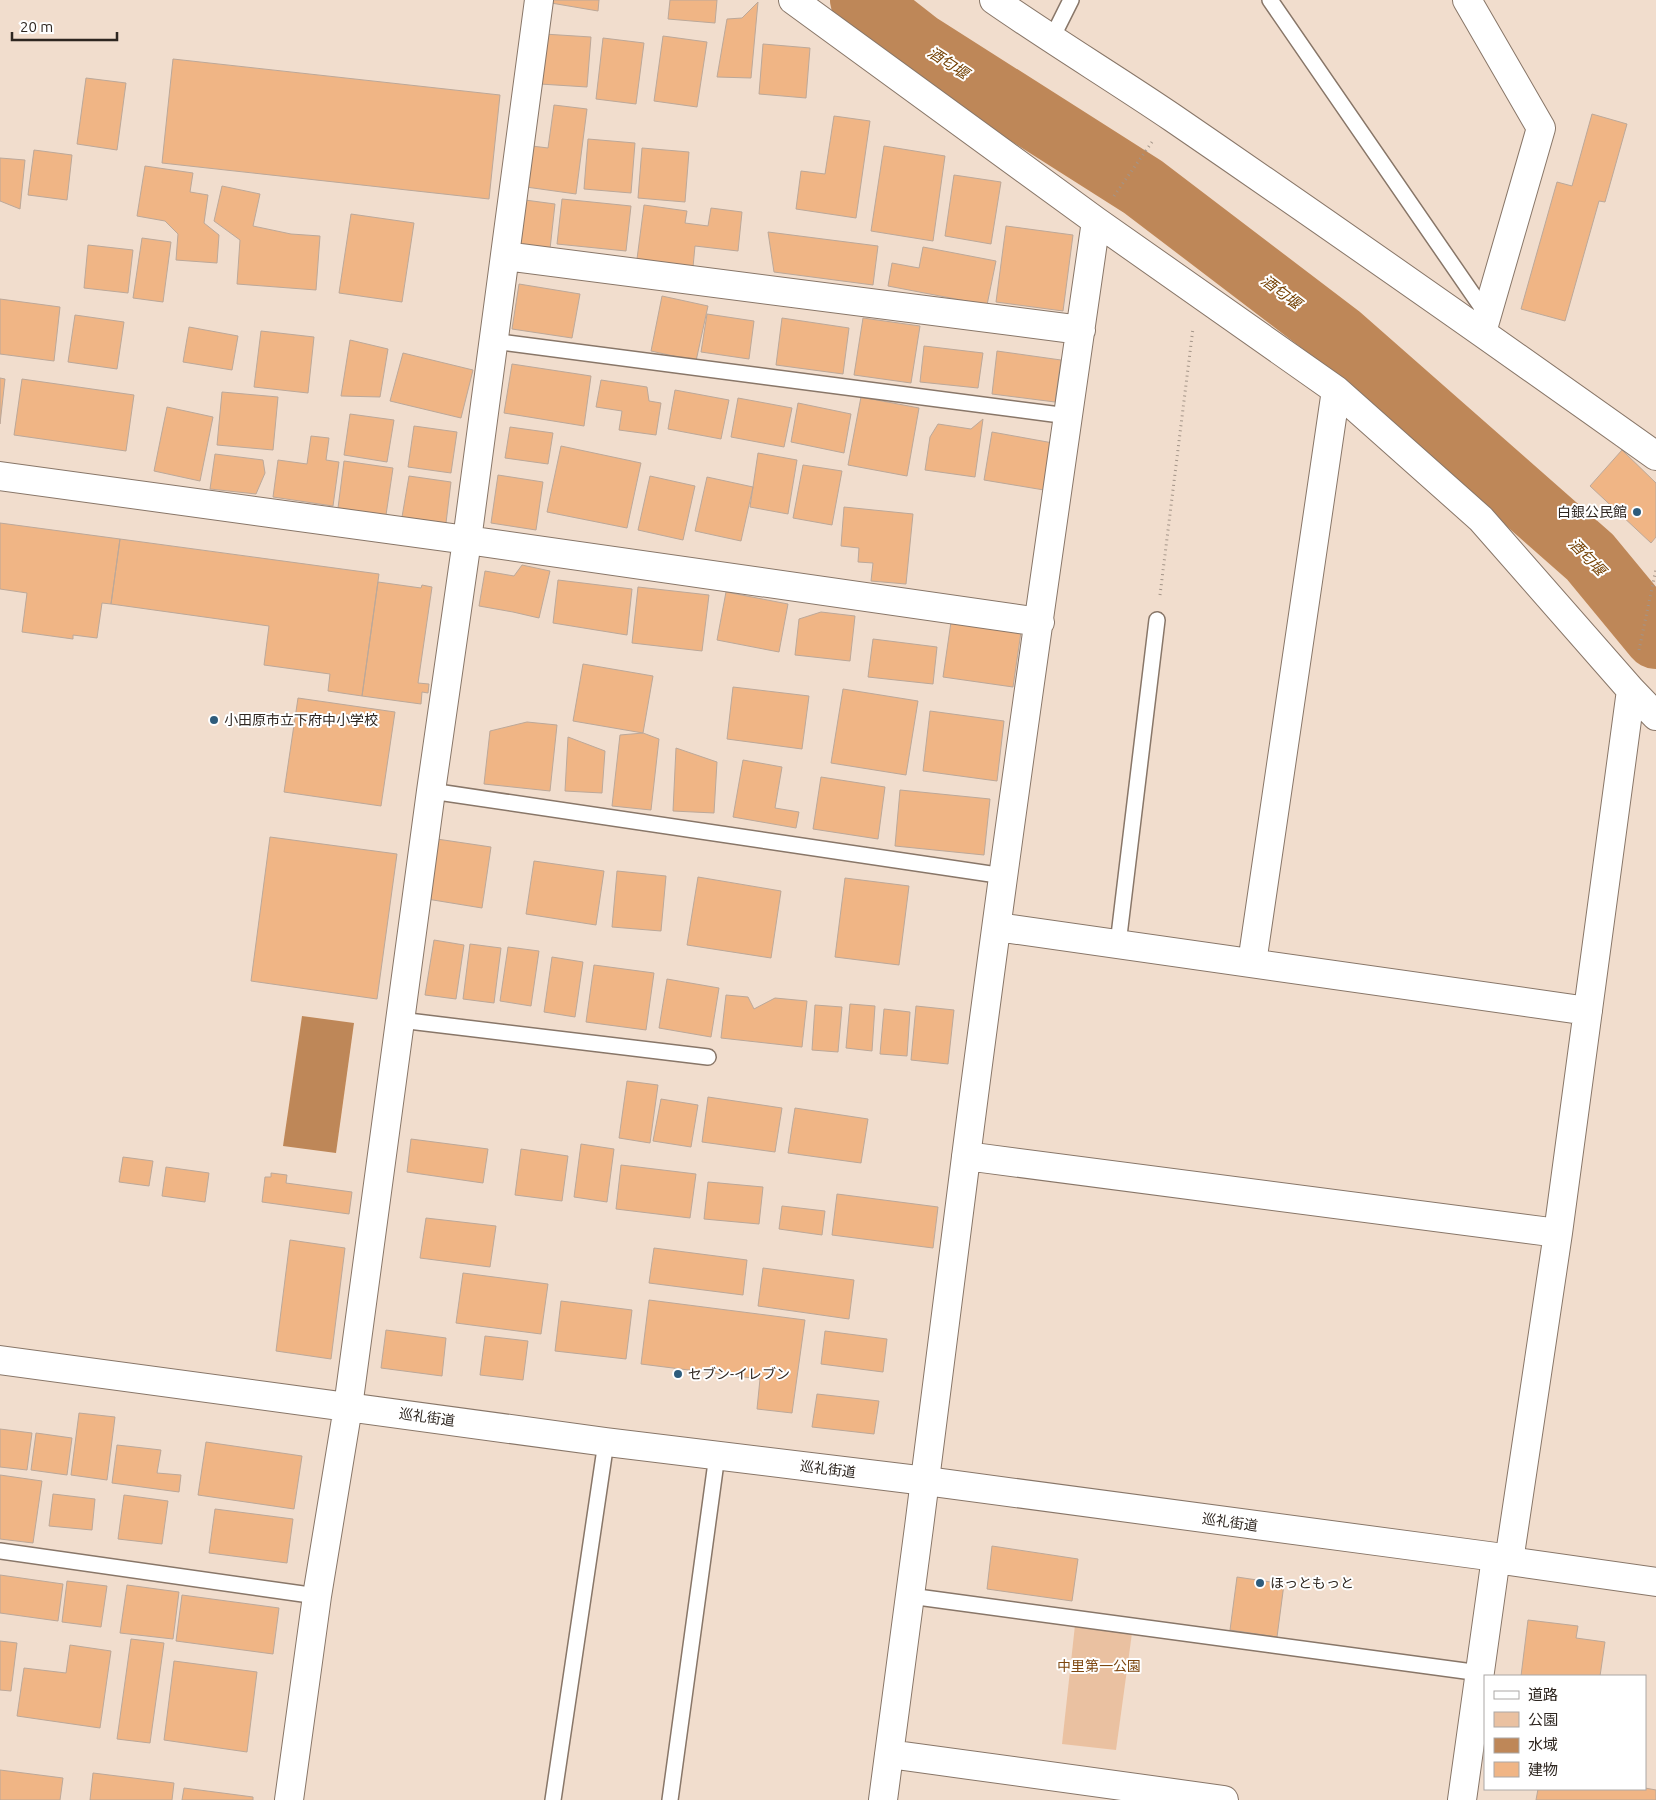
<svg xmlns="http://www.w3.org/2000/svg" width="1656" height="1800" viewBox="0 0 1656 1800" font-family="Ubuntu,'Noto Sans JP',sans-serif">
<style>
.green{fill:#eac1a1}
.water{fill:#be8758}
.lines{fill:none;stroke-linecap:round;stroke-linejoin:round}
.river{stroke:#be8758;stroke-width:64}
.building{fill:#f0b585;stroke:#bca899}
.lane-casing{stroke:#887668;stroke-width:18}
.street-casing{stroke:#887668;stroke-width:30}
.secondary-casing{stroke:#887668;stroke-width:30}
.path{stroke:#a39488;stroke-width:3;stroke-dasharray:1 4;stroke-linecap:butt}
.lane{stroke:#fff;stroke-width:15}
.street{stroke:#fff;stroke-width:28}
.secondary{stroke:#fff;stroke-width:28}
.poi-dot{fill:#2e5c7c;stroke:#fff;stroke-width:2}
.labels{text-anchor:middle;stroke-width:4;stroke-linejoin:round;paint-order:stroke}
.poi-label{font-size:14px;fill:#2e2620;stroke:#fff;text-anchor:start}
.street-label{font-size:14px;fill:#2e2620;stroke:#fff}
.park-label{font-size:14px;fill:#7e4811;stroke:#fff}
.water-label{font-size:15px;font-style:italic;fill:#733f00;stroke:#fff}
</style>
<rect width="100%" height="100%" fill="#f1ddcd"/>
<path class="green" d="M1075,1625L1132,1633L1116,1750L1062,1744Z"/>
<path class="water" d="M302,1016L354,1023L336,1153L283,1146Z"/>
<g class="lines">
<path class="river" d="M862,0L918,44L1143,187L1340,337L1590,557L1656,637"/>
</g>
<path class="building" d="M551,0H599L598,11L551,3Z
M670,0H717L715,23L668,19Z
M758,2L751,78L717,77L727,19L742,18Z
M544,34L591,37L587,87L540,84Z
M663,36L707,42L697,107L654,101Z
M603,38L644,43L636,104L596,99Z
M763,44L810,48L806,98L759,94Z
M173,59L500,95L489,199L162,163Z
M86,78L126,83L117,150L77,144Z
M554,105L587,109L576,194L526,187L532,146L548,148Z
M1592,114L1627,124L1605,202L1599,201L1565,321L1521,309L1557,182L1572,186Z
M834,116L870,121L856,218L796,209L801,171L825,174Z
M588,139L635,143L631,193L584,189Z
M884,146L945,156L933,241L871,231Z
M642,148L689,152L685,202L638,198Z
M34,150L72,155L67,200L28,195Z
M0,158L25,160L20,209L0,201Z
M145,166L193,173L190,192L208,195L204,223L219,235L217,263L176,260L178,234L165,221L137,216Z
M954,175L1001,182L991,244L945,236Z
M222,186L260,194L253,226L291,234L320,236L316,290L237,284L240,240L214,221Z
M562,199L631,206L626,251L557,244Z
M525,200L555,204L550,249L520,246Z
M644,205L687,211L685,223L708,226L711,208L742,212L738,251L695,246L693,267L637,259Z
M351,214L414,223L402,302L339,293Z
M1006,226L1073,235L1063,311L996,302Z
M768,232L878,246L873,285L774,272Z
M142,238L171,242L163,302L133,298Z
M88,245L133,250L128,293L84,288Z
M923,247L996,261L987,305L888,286L892,263L919,268Z
M519,284L580,294L572,338L512,329Z
M662,296L708,306L696,361L651,351Z
M0,299L60,307L54,361L0,354Z
M707,314L754,321L749,359L701,352Z
M75,315L124,322L117,369L68,362Z
M782,318L849,328L843,374L776,365Z
M863,318L920,326L911,383L854,375Z
M189,327L238,336L232,370L183,362Z
M261,331L314,337L308,393L254,387Z
M350,340L388,349L380,397L341,396Z
M924,346L983,353L978,388L920,382Z
M997,351L1061,360L1055,402L992,394Z
M403,353L473,370L461,418L390,401Z
M512,364L591,376L584,426L504,413Z
M0,378L5,379L0,424Z
M22,379L134,395L126,451L14,435Z
M601,380L647,387L649,401L661,403L656,435L619,430L622,411L596,407Z
M675,390L729,400L721,439L668,429Z
M222,392L278,397L273,450L217,445Z
M861,397L919,408L907,476L848,465Z
M738,398L792,408L784,447L731,437Z
M798,403L851,414L844,453L791,442Z
M167,407L213,417L200,481L154,471Z
M350,414L394,420L387,462L344,455Z
M983,419L975,477L925,470L930,437L938,424L971,429Z
M414,426L457,432L451,473L408,467Z
M510,427L553,433L548,464L505,458Z
M992,432L1053,443L1044,490L984,480Z
M311,436L329,438L326,460L339,462L333,506L273,497L278,460L307,464Z
M561,446L641,463L627,528L547,512Z
M1622,450L1656,483V537L1651,543L1590,486Z
M758,453L797,460L788,514L750,507Z
M215,454L263,460L265,473L256,494L210,489Z
M344,461L393,468L386,515L338,508Z
M803,465L842,471L832,525L793,518Z
M498,475L543,482L536,530L491,523Z
M409,476L451,482L446,523L402,517Z
M650,476L695,486L683,540L638,530Z
M707,477L753,487L741,541L695,531Z
M844,507L913,514L906,584L871,581L873,563L858,562L859,548L841,546Z
M0,523L120,539L111,604L102,603L97,638L73,635V639L22,632L27,593L0,589Z
M120,539L379,574L362,696L328,691L330,674L264,665L269,626L111,604Z
M522,565L550,571L539,618L513,612L479,606L485,571L514,576Z
M558,580L632,589L627,635L553,623Z
M378,582L421,588L422,585L432,587L418,683L429,684L428,693L422,692L421,704L362,696Z
M638,587L709,595L702,651L632,643Z
M726,592L788,604L779,652L717,640Z
M821,612L855,616L850,661L795,655L799,619Z
M951,622L1021,632L1013,687L943,677Z
M873,639L937,647L933,684L868,677Z
M583,664L653,676L643,733L573,721Z
M733,687L809,696L802,749L727,739Z
M843,689L918,701L906,775L831,763Z
M298,698L395,712L381,806L284,792Z
M930,711L1004,721L997,781L923,771Z
M527,722L557,725L550,791L484,784L490,731Z
M643,733L659,739L651,810L612,806L620,735Z
M568,737L605,751L602,793L565,791Z
M676,748L717,762L714,813L673,811Z
M743,760L782,767L775,808L799,812L796,828L733,817Z
M821,777L885,787L878,839L813,829Z
M900,790L990,799L984,855L895,846Z
M270,837L397,854L377,999L251,981Z
M437,839L491,847L482,908L427,899Z
M534,861L604,871L596,925L526,914Z
M617,871L666,876L661,931L612,927Z
M698,877L781,891L771,958L687,945Z
M845,878L909,886L899,965L835,957Z
M434,940L464,945L456,999L425,995Z
M470,944L501,948L494,1003L463,999Z
M508,947L539,951L531,1006L500,1001Z
M552,957L583,962L575,1017L544,1012Z
M594,965L654,973L646,1030L586,1022Z
M667,979L719,988L711,1037L659,1028Z
M726,995L748,997L754,1009L775,998L807,1001L802,1047L721,1038Z
M850,1004L875,1006L872,1051L846,1048Z
M815,1005L842,1007L838,1052L812,1050Z
M916,1006L954,1010L948,1064L911,1060Z
M884,1009L910,1012L907,1056L880,1054Z
M627,1081L658,1085L650,1143L619,1138Z
M708,1097L782,1108L775,1152L702,1142Z
M661,1099L698,1105L691,1147L653,1141Z
M795,1108L868,1119L861,1163L788,1153Z
M411,1139L488,1149L483,1183L407,1172Z
M581,1144L614,1149L607,1202L574,1197Z
M521,1149L568,1156L562,1201L515,1195Z
M123,1157L153,1161L149,1186L119,1182Z
M621,1165L696,1174L690,1218L616,1209Z
M166,1167L209,1173L205,1202L162,1196Z
M271,1173L287,1175L286,1183L352,1192L349,1214L262,1202L265,1177H271Z
M708,1182L763,1187L759,1224L704,1219Z
M837,1194L938,1207L933,1248L832,1235Z
M782,1206L825,1211L822,1235L779,1229Z
M426,1218L496,1226L490,1267L420,1258Z
M290,1240L345,1248L331,1359L276,1351Z
M654,1248L747,1260L743,1295L649,1283Z
M763,1268L854,1280L849,1319L758,1306Z
M463,1273L548,1284L541,1334L456,1323Z
M649,1300L805,1320L792,1413L757,1409L760,1379L641,1364Z
M561,1301L632,1310L626,1359L555,1351Z
M386,1330L446,1338L442,1376L381,1368Z
M825,1331L887,1339L883,1372L821,1364Z
M485,1336L528,1341L523,1380L480,1375Z
M817,1394L879,1401L874,1434L812,1427Z
M79,1413L115,1417L107,1480L71,1475Z
M0,1429L32,1433L27,1470L0,1467Z
M36,1433L72,1438L67,1475L31,1470Z
M206,1442L302,1456L294,1509L198,1495Z
M117,1445L161,1450L157,1473L181,1475L179,1492L112,1483Z
M0,1475L42,1481L33,1543L0,1539Z
M53,1494L95,1499L92,1530L49,1526Z
M124,1495L168,1501L162,1544L118,1539Z
M215,1509L293,1519L287,1563L209,1553Z
M992,1546L1078,1559L1072,1601L987,1589Z
M0,1575L63,1584L58,1621L0,1613Z
M1237,1577L1284,1584L1277,1637L1230,1630Z
M67,1581L107,1586L101,1627L62,1622Z
M127,1585L179,1592L173,1639L120,1633Z
M182,1595L279,1608L273,1654L176,1641Z
M1528,1620L1578,1626L1576,1638L1605,1642L1600,1676H1521Z
M131,1639L164,1643L150,1743L117,1739Z
M0,1641L17,1643L11,1691L0,1690Z
M70,1645L111,1651L100,1728L17,1716L24,1668L66,1673Z
M174,1661L257,1672L247,1752L164,1740Z
M0,1770L63,1778L60,1800H0Z
M93,1773L174,1783L172,1800H90Z
M184,1788L253,1797V1800H182Z
M1645,1788L1656,1790V1800H1536L1538,1789Z"/>
<g class="lines">
<defs>
<path id="lane" d="M1270,0L1487,315
M1051,40L1071,0
M493,341L1068,416
M431,791L1004,876
M1118,944L1157,620
M400,1020L708,1057
M0,1551L317,1596
M910,1596L1480,1673
M553,1800L606,1442
M670,1800L717,1455"/>
<path id="street" d="M793,0L1096,221L1336,390L1481,519L1631,690L1558,1233L1509,1561
M994,0C1053,41 1114,78 1173,118C1335,229 1496,342 1656,456
M1467,0L1541,128L1482,332
M505,256L1081,330
M0,476L467,540L1040,622
M1631,690L1656,716
M997,927L1588,1011
M1252,963L1336,390
M966,1156L1558,1233
M348,1407L431,791L467,540L539,0
M889,1754L1224,1800
M883,1800C912,1586 939,1371 966,1157C1006,844 1051,533 1096,221
M1462,1800L1496,1557"/>
<path id="secondary" d="M0,1360L606,1442L926,1481L1496,1557L1509,1561L1656,1582
M289,1800L317,1596L348,1407"/>
</defs>
<use href="#lane" class="lane-casing"/>
<use href="#street" class="street-casing"/>
<use href="#secondary" class="secondary-casing"/>
<path class="path" d="M1114,196L1152,142
M1160,595L1193,328
M1639,650L1656,569"/>
<use href="#lane" class="lane"/>
<use href="#street" class="street"/>
<use href="#secondary" class="secondary"/>
</g>
<g class="poi-dot">
<circle cx="1637" cy="512" r="5"/>
<circle cx="214" cy="720" r="5"/>
<circle cx="678" cy="1374" r="5"/>
<circle cx="1260" cy="1583" r="5"/>
</g>
<g class="labels">
<g class="poi-label">
<text x="1627" y="517" text-anchor="end">白銀公民館</text>
<text x="224" y="725">小田原市立下府中小学校</text>
<text x="688" y="1379">セブン-イレブン</text>
<text x="1270" y="1588">ほっともっと</text>
</g>
<g class="street-label">
<text transform="translate(427 1417) rotate(8)" y="5">巡礼街道</text>
<text transform="translate(828 1469) rotate(7)" y="5">巡礼街道</text>
<text transform="translate(1230 1522) rotate(8)" y="5">巡礼街道</text>
</g>
<g class="park-label">
<text x="1099" y="1671">中里第一公園</text>
</g>
<g class="water-label">
<text transform="translate(948 63) rotate(33)" y="5">酒匂堰</text>
<text transform="translate(1281 292) rotate(37)" y="5">酒匂堰</text>
<text transform="translate(1587 557) rotate(46)" y="5">酒匂堰</text>
</g>
</g>
<rect x="1484" y="1675" width="162" height="115" fill="#ffffff" stroke="#aba8a6"/>
<rect x="1494" y="1691" width="25" height="8" fill="#ffffff" stroke="#aba8a6"/>
<text x="1528" y="1700" font-size="15" fill="#2e2620">道路</text>
<rect x="1494" y="1712" width="25" height="15" fill="#eac1a1" stroke="#aba8a6"/>
<text x="1528" y="1725" font-size="15" fill="#2e2620">公園</text>
<rect x="1494" y="1738" width="25" height="15" fill="#be8758" stroke="#aba8a6"/>
<text x="1528" y="1750" font-size="15" fill="#2e2620">水域</text>
<rect x="1494" y="1762" width="25" height="15" fill="#f0b585" stroke="#aba8a6"/>
<text x="1528" y="1775" font-size="15" fill="#2e2620">建物</text>
<path d="M12 32v8h105v-8" fill="none" stroke="#2e2620" stroke-width="2.5"/>
<text x="20" y="32" font-size="15" fill="#2e2620" stroke="#ffffff" stroke-width="4" paint-order="stroke">20 m</text>
</svg>
